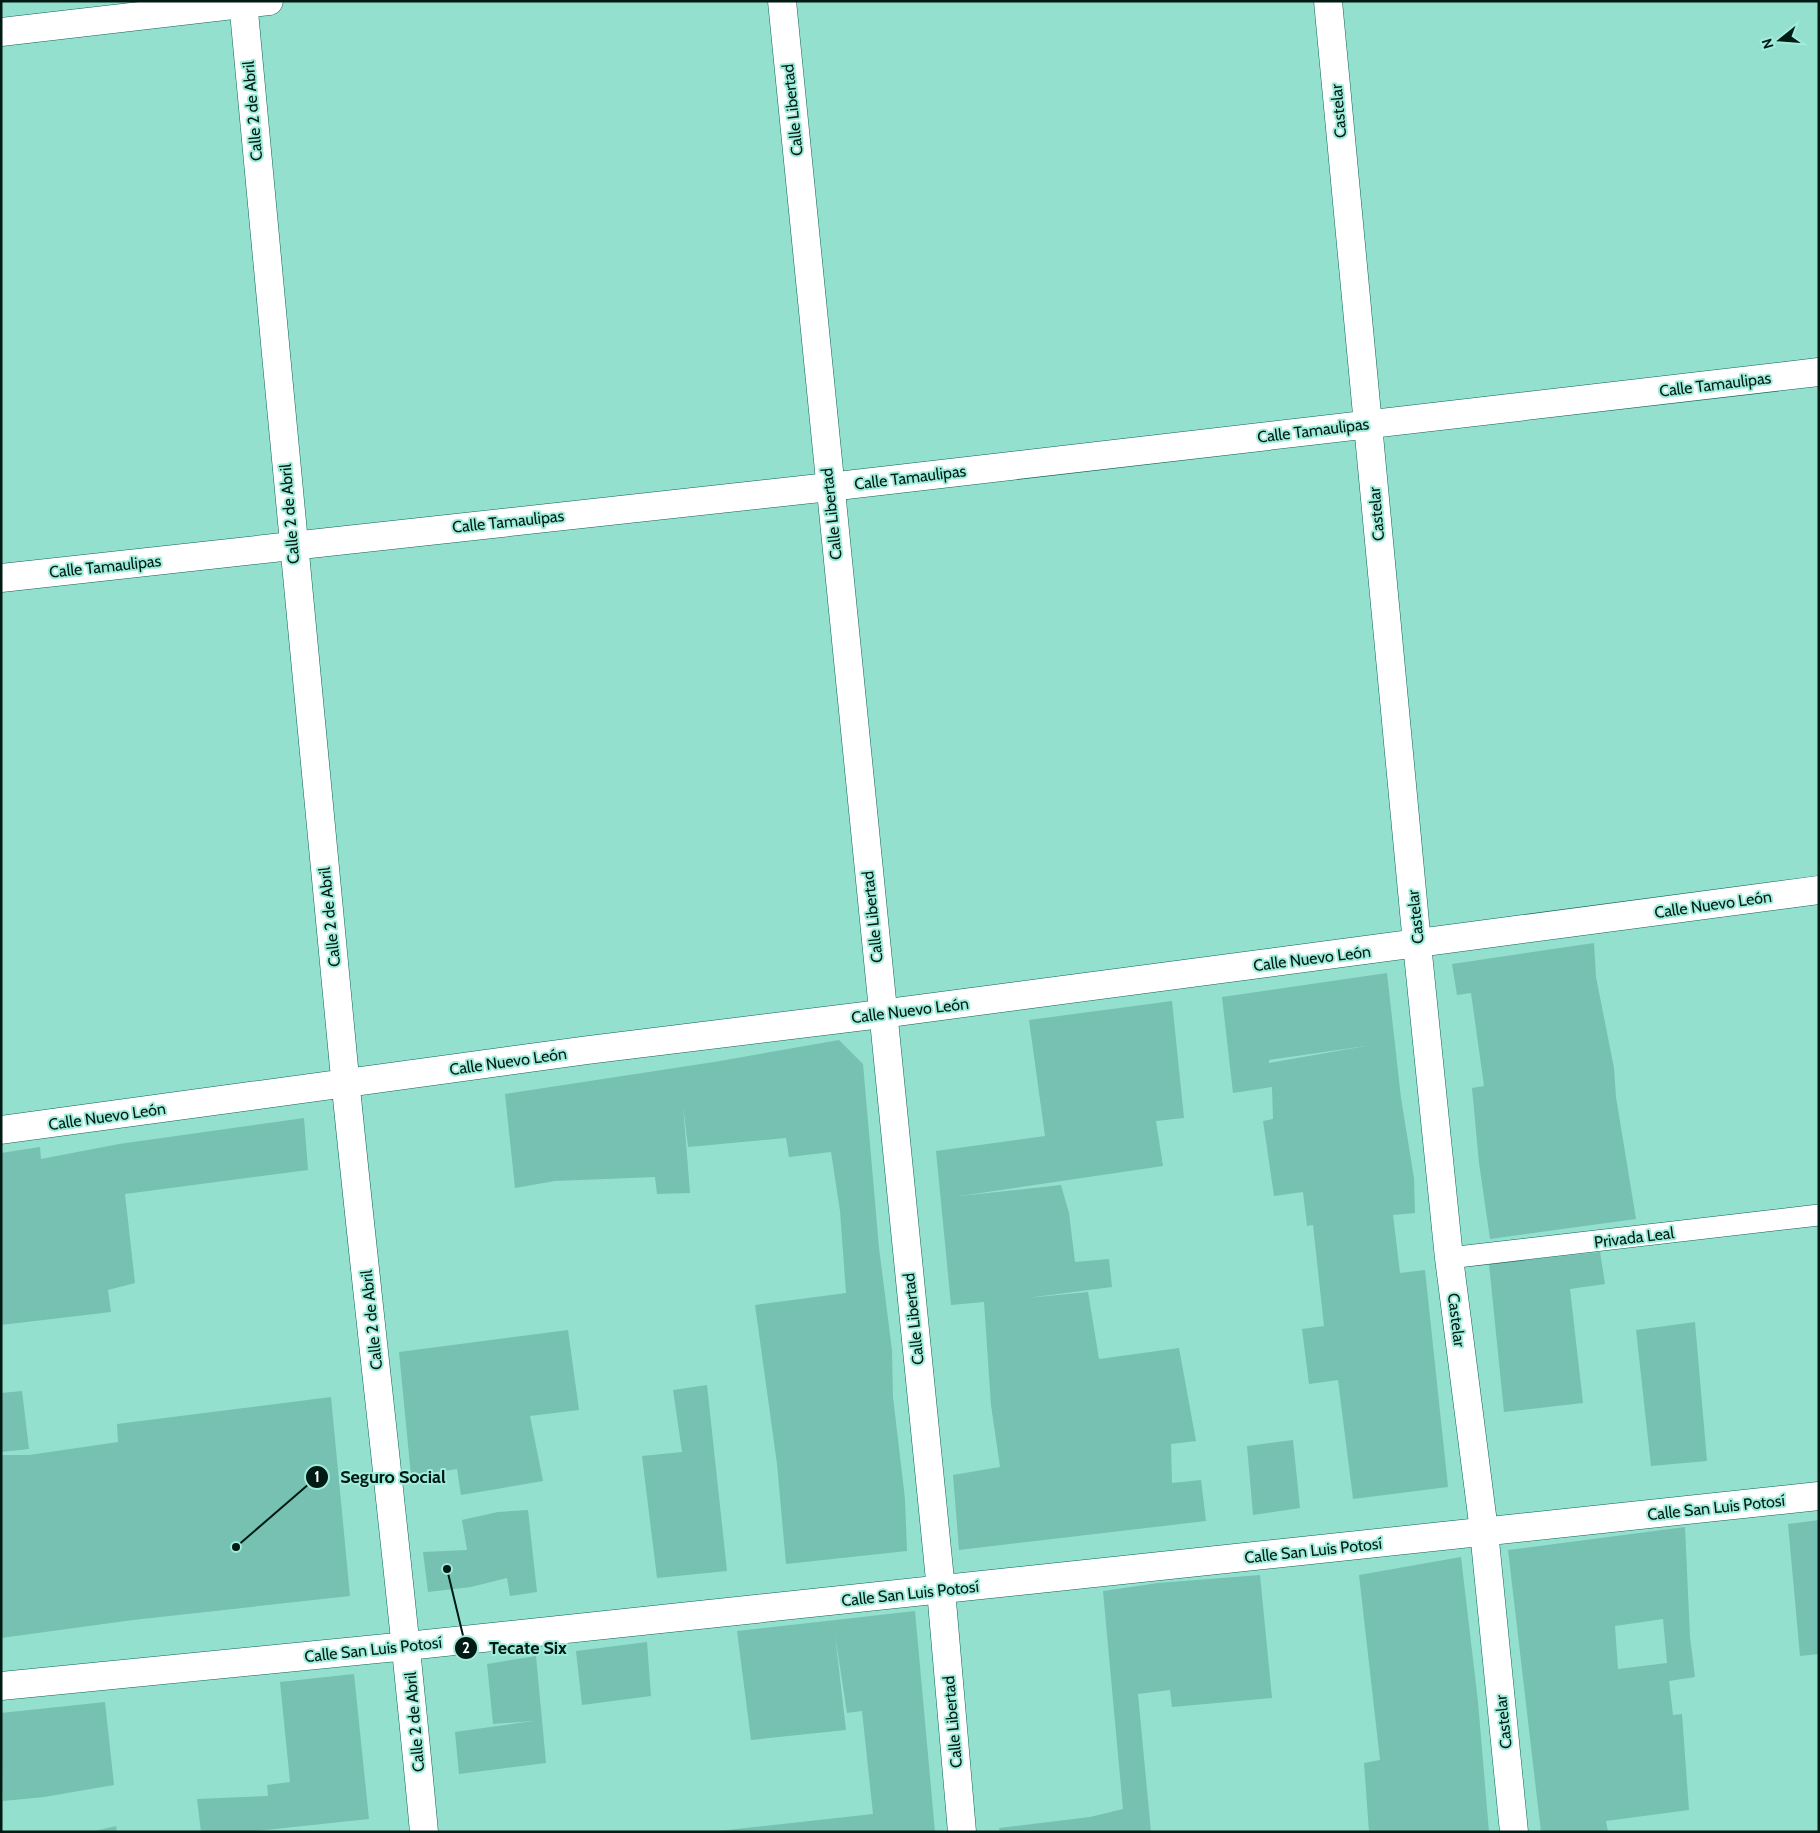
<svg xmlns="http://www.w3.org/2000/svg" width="1820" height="1833" viewBox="0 0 1820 1833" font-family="Cabin,sans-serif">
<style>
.building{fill:#76c1b1;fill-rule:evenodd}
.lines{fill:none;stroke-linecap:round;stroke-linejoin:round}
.lane-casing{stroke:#0d6457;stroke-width:22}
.street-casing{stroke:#0d6457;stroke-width:29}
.secondary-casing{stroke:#0d6457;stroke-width:29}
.lane{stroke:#fff;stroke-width:21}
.street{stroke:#fff;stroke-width:28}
.secondary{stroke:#fff;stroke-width:28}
.labels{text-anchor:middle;stroke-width:4;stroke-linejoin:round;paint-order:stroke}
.street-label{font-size:16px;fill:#001a14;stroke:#a1eddc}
.leader{fill:none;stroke:#001a14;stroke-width:2}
.callout-dot{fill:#001a14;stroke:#a1eddc;stroke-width:2}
.mark-label{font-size:15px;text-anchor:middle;font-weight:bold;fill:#fff}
.callout-label{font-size:18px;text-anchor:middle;font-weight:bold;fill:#001a14;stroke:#a1eddc;stroke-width:4;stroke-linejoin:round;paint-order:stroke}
</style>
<rect width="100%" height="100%" fill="#94e0cf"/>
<path class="building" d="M1594,943L1596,977L1614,1068L1616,1097L1636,1219L1490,1239L1479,1163L1472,1088L1484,1086L1471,993L1457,995L1452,964Z
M1387,973L1401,1098L1414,1178L1415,1213L1393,1215L1400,1273L1425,1270L1448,1487L1353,1499L1338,1380L1309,1384L1302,1329L1324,1326L1313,1225L1307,1226L1303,1192L1274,1196L1263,1121L1273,1119L1272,1087L1233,1093L1222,997ZM1366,1046L1269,1063V1060Z
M1172,1001L1184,1118L1156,1121L1163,1166L960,1196L1061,1185L1069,1213L1075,1262L1109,1259L1112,1287L1027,1298L1088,1292L1099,1359L1179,1348L1196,1441L1171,1444L1172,1483L1201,1480L1206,1521L959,1550L953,1475L1000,1467L991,1405L984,1302L951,1305L936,1151L1045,1136L1029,1020Z
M839,1040L863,1064L879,1248L892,1350L893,1397L905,1499L907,1551L786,1564L777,1464L755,1305L846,1293L840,1211L831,1152L789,1157L786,1138L688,1147L683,1105L690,1193L657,1194L655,1177L555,1181L515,1188L505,1094L714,1062Z
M304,1118L308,1170L125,1194L135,1283L108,1290L111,1312L1,1325V1153L40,1147L41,1159L119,1144Z
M1600,1252L1605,1284L1570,1289L1583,1403L1504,1412L1489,1264Z
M1695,1322L1707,1461L1651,1466L1636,1330Z
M568,1330L579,1410L530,1416L543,1481L461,1495L457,1469L411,1476L399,1352Z
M707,1385L727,1571L657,1578L642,1456L682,1452L673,1390Z
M22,1391L29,1449L1,1452V1393Z
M331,1397L350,1596L133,1620L1,1638V1455H29L118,1442L117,1424Z
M1293,1440L1300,1508L1253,1515L1247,1446Z
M528,1510L537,1592L510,1596L507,1578L471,1587L428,1592L423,1552L467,1550L462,1520L498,1512Z
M1819,1520V1654L1800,1656L1788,1524Z
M1685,1527L1690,1637L1695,1677L1669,1681L1673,1715L1682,1714L1689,1810L1606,1821L1608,1832H1541L1508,1550ZM1663,1619L1667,1663L1618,1669L1615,1626Z
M1461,1557L1478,1702L1489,1832H1369L1364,1763L1380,1760L1359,1575Z
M1260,1575L1272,1698L1172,1707L1170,1690L1138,1694L1151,1832H1000L999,1828L1090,1817L1123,1809L1103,1591L1158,1583Z
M915,1611L935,1832H709L873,1814L862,1711L847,1713L835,1635L846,1730L751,1740L737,1631Z
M647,1642L651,1696L582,1705L576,1651Z
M536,1656L546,1763L459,1774L455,1732L534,1721L493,1724L487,1664Z
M354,1674L369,1819L247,1832H201L197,1799L268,1796L267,1785L290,1782L280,1682Z
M105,1702L114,1785L44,1797L3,1801L1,1713Z
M116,1826L117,1832H95V1831Z"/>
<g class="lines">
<defs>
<path id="lane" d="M1449,1258L1819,1215"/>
<path id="street" d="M782,1L941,1590L962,1832
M1328,1L1417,944L1449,1258L1484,1531L1514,1832
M1,32L269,1
M1,578L829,487L1819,372"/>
<path id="secondary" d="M243,1C277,360 309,719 345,1078C370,1329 401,1580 424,1832
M1,1130L588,1050L881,1014L1819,890
M1,1686L407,1646L1819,1496"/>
</defs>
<use href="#lane" class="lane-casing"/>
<use href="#street" class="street-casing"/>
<use href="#secondary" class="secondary-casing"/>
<use href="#lane" class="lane"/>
<use href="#street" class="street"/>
<use href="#secondary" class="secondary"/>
</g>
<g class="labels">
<g class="street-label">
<text transform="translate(792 110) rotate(-96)" y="6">Calle Libertad</text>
<text transform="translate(252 111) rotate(-95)" y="6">Calle 2 de Abril</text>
<text transform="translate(1338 111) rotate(-95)" y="6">Castelar</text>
<text transform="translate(1715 384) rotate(-7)" y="6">Calle Tamaulipas</text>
<text transform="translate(1313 430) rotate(-7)" y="6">Calle Tamaulipas</text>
<text transform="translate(910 477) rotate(-7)" y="6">Calle Tamaulipas</text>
<text transform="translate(289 514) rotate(-95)" y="6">Calle 2 de Abril</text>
<text transform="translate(831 514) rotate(-96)" y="6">Calle Libertad</text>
<text transform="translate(1376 514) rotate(-95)" y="6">Castelar</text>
<text transform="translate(508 521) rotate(-6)" y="6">Calle Tamaulipas</text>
<text transform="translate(105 566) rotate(-6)" y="6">Calle Tamaulipas</text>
<text transform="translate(1713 904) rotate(-8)" y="6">Calle Nuevo León</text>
<text transform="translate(329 917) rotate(-96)" y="6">Calle 2 de Abril</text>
<text transform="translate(872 917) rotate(-96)" y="6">Calle Libertad</text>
<text transform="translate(1415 917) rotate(-96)" y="6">Castelar</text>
<text transform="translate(1312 958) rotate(-7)" y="6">Calle Nuevo León</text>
<text transform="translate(910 1010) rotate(-7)" y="6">Calle Nuevo León</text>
<text transform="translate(508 1061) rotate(-8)" y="6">Calle Nuevo León</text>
<text transform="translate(107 1116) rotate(-8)" y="6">Calle Nuevo León</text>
<text transform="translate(1634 1237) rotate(-7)" y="6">Privada Leal</text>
<text transform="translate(913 1319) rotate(-96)" y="6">Calle Libertad</text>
<text transform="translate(371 1320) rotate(-96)" y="6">Calle 2 de Abril</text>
<text transform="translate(1457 1320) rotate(83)" y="6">Castelar</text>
<text transform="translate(1716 1507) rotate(-6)" y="6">Calle San Luis Potosí</text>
<text transform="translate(1313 1550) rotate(-6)" y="6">Calle San Luis Potosí</text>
<text transform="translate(910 1593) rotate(-6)" y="6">Calle San Luis Potosí</text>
<text transform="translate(373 1649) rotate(-6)" y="6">Calle San Luis Potosí</text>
<text transform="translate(414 1722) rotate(-95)" y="6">Calle 2 de Abril</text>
<text transform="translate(952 1722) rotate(-95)" y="6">Calle Libertad</text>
<text transform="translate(1503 1722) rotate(-96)" y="6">Castelar</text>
</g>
</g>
<path class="leader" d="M236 1547L317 1477M447 1569L466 1648"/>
<g class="callout-dot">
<circle cx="236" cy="1547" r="5"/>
<circle cx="447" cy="1569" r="5"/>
<circle cx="317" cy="1477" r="12"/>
<circle cx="466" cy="1648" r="12"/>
</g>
<g class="mark-label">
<text x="317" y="1482">1</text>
<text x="466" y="1653">2</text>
</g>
<g class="callout-label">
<text x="393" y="1483">Seguro Social</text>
<text x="528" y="1654">Tecate Six</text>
</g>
<rect width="1820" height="1833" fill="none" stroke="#001a14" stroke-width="5"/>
<g transform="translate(1780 40) rotate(253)" stroke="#a1eddc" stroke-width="4" paint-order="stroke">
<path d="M0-4L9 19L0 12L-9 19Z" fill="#001a14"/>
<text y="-8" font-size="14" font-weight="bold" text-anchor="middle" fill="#001a14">N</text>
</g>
</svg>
